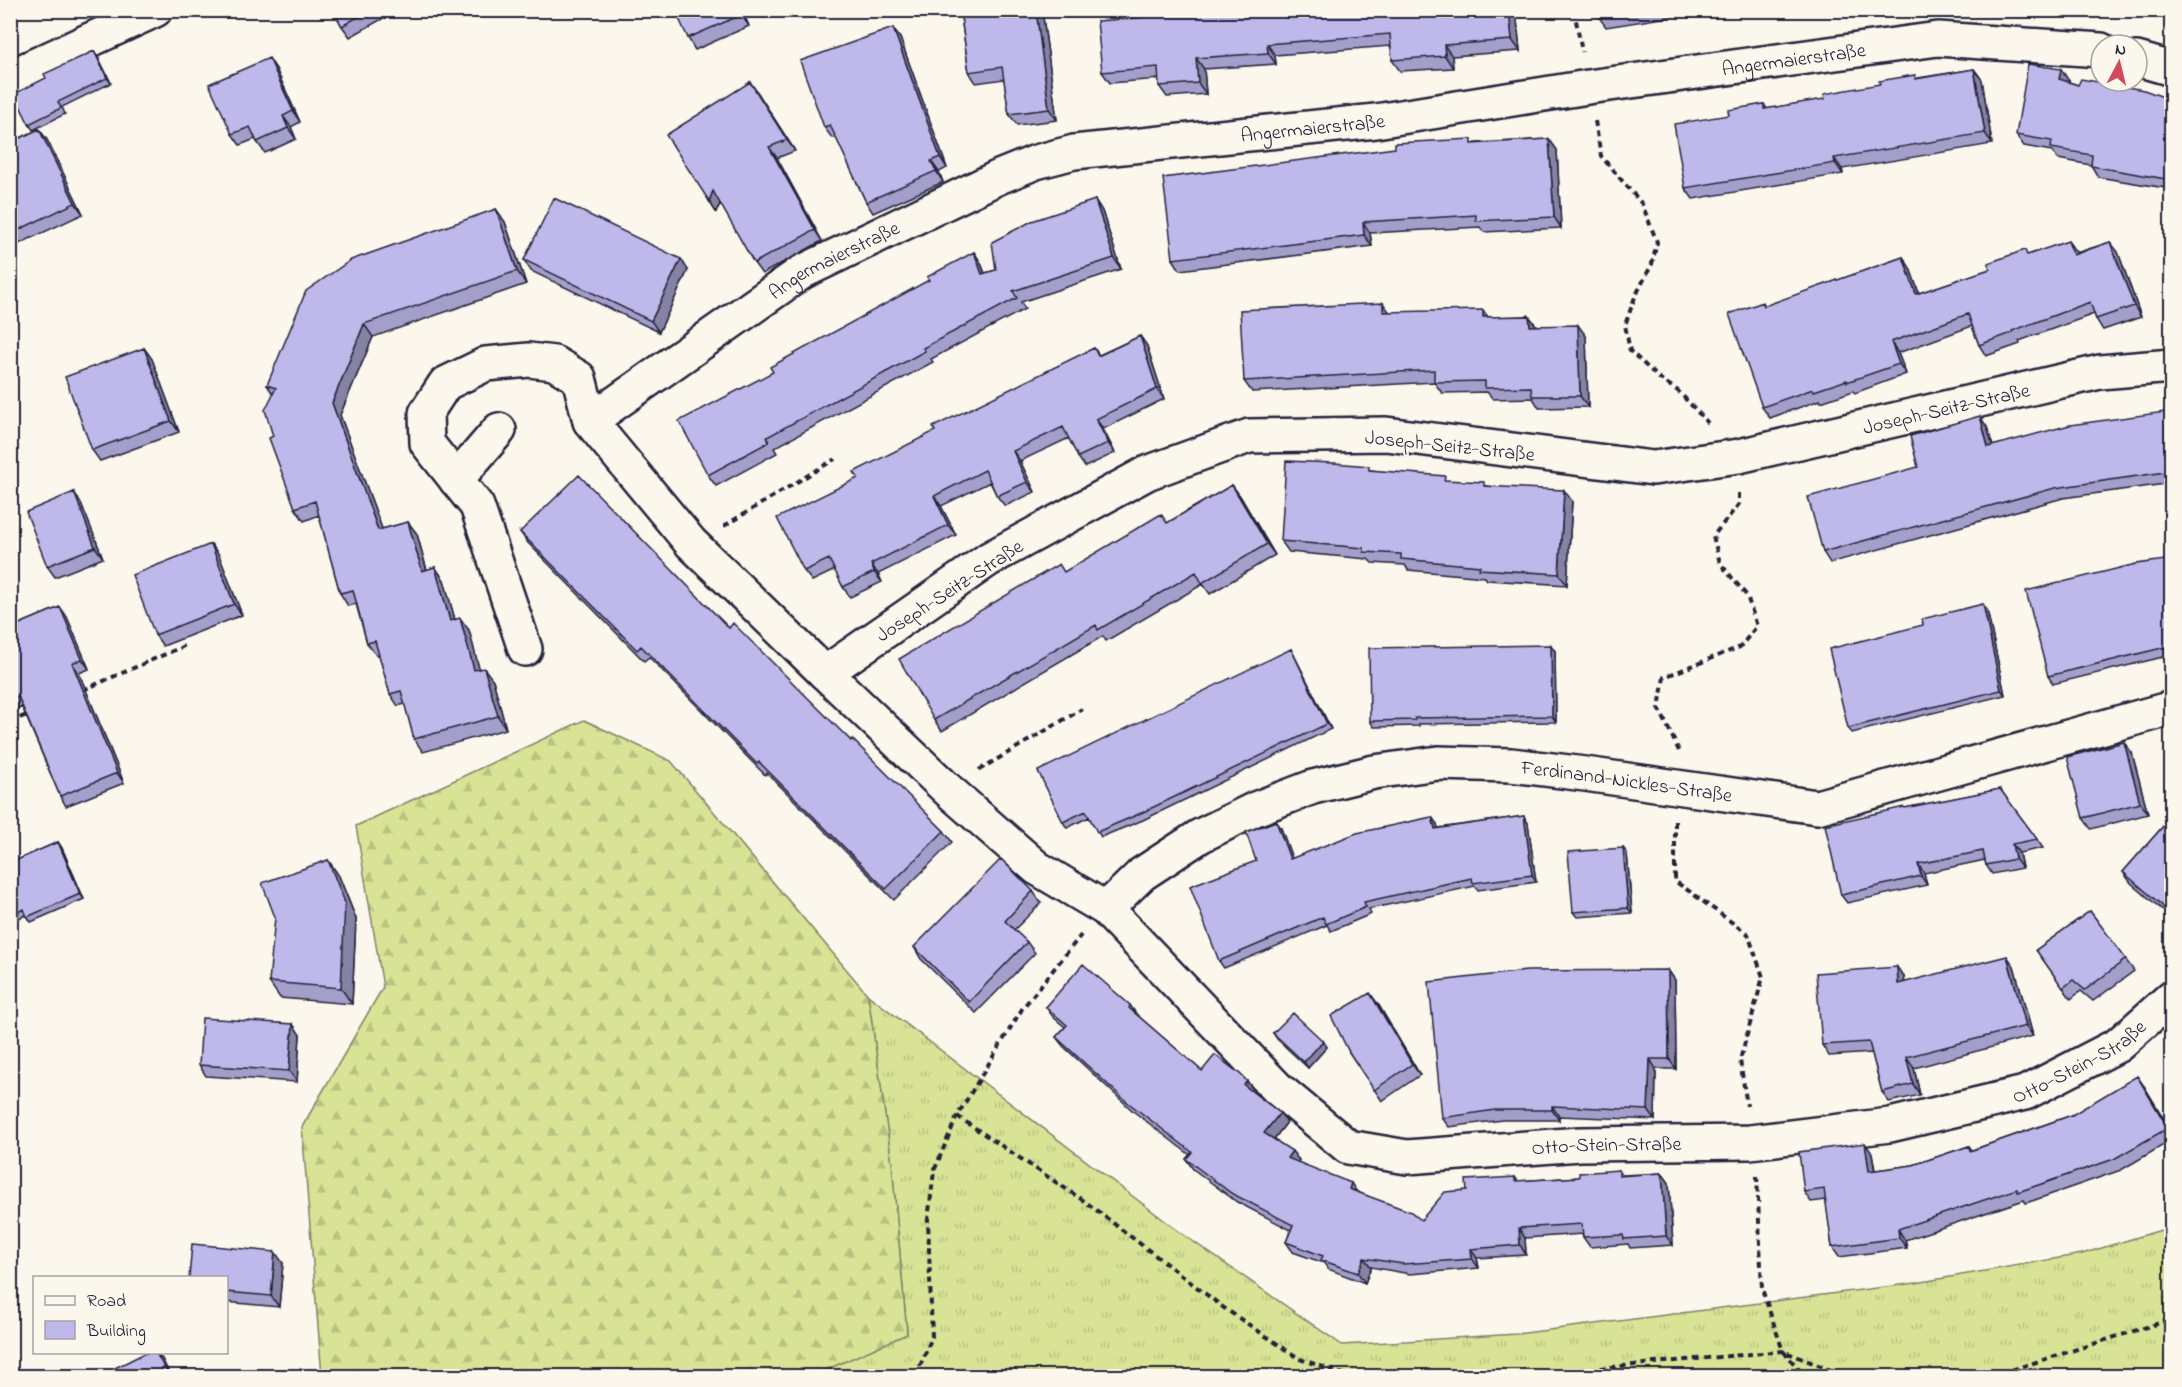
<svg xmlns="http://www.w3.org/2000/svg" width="2182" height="1387" viewBox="0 0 2182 1387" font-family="'Indie Flower',sans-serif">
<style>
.grass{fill:url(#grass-tufts);stroke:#7d8268;stroke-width:1.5}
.forest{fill:url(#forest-firs);stroke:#7d8268;stroke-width:1.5}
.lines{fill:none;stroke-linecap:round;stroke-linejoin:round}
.street-casing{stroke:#22223b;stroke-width:38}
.path{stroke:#22223b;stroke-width:4;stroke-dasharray:6 4.5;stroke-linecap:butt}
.street{stroke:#fbf7ec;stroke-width:33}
.wall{fill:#a49fca;stroke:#22223b;stroke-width:1.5}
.shaded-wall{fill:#8682a4;stroke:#22223b;stroke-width:1.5}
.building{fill:#bfb9eb;stroke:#22223b;stroke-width:1.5}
.labels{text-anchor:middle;stroke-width:4.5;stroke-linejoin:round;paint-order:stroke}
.street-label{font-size:20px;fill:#22223b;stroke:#fbf7ec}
</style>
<defs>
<pattern id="grass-tufts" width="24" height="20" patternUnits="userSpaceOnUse" patternTransform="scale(1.5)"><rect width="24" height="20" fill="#d8e395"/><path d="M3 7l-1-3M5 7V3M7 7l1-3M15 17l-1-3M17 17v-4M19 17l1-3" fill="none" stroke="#b9c281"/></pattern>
<pattern id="forest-firs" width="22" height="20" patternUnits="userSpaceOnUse" patternTransform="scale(1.5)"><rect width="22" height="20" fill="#d8e395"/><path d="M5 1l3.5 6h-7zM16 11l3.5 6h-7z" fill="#b9c281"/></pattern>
</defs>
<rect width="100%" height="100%" fill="#fbf7ec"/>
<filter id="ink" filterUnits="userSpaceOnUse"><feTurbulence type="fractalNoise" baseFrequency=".0167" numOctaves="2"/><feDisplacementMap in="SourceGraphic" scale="12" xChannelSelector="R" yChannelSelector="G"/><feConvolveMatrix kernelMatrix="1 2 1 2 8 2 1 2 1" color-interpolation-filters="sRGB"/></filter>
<g filter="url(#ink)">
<path class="grass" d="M868,995L1181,1233L1342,1345L1517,1334L1916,1283L2082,1254L2171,1227V1376H812L907,1333L892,1165Z"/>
<path class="forest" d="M584,720L671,761L868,995L892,1164L907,1334L812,1376H322L302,1127L383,987L356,826Z"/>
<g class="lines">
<defs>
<g id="street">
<path d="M2137,59L2172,69"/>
<path d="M10,77L155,10"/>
<path id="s1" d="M2172,366L2100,372L1739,456L1653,468L1386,434L1249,436L1147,473L989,559L825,673L948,790L1037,868L1106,909L1278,1089L1348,1147L1407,1157L1580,1144L1750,1142L1890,1125L2025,1093L2118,1045L2172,997"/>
<path d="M456,480L499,430"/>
<path d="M525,649L477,506L427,443L426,413L445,384L486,364L529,360L554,363L579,378L590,421"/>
<path id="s2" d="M825,673L691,543L590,421L802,272L999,177L1036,162L1074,152L1376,121L1588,87L1938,39L2101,50"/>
<path id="s3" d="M1106,909L1142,874L1200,836L1255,809L1313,787L1374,772L1438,763L1511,765L1585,774L1817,807L2172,708"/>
</g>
</defs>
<use href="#street" class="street-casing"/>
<path class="path" d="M1574,10L1582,52
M1595,121L1601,156L1642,204L1657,242L1652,264L1635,297L1625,325L1630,351L1659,378L1678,391L1708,423
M724,526L835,459
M83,690L184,646
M10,722L29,714
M1679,751L1659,708L1664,677L1740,647L1757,626L1747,596L1720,563L1713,536L1739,504V490
M979,770L1082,709
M1675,821V881L1748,934L1763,977L1740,1060L1747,1106
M957,1116L1087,1203L1224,1308L1300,1359L1349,1376
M1757,1176L1762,1289L1783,1351L1805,1376
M916,1376L932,1337L928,1220L934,1171L957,1116L1022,1009L1081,935
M1516,1376L1783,1351L1846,1376
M1992,1376L2172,1319"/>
<use href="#street" class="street"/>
</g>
<path class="wall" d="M333,10H398L350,37L342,26Z
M742,10L749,26L695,50L688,38Z
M960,10H1042L1057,120L1017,125L1009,114L1004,79L976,83L969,72Z
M1516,10L1520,51L1452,56L1453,68L1400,71L1392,60L1391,46L1275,55L1276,64L1204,69L1206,94L1167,97L1159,86V79L1110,83L1102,72L1200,13Z
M1597,10H1675L1676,16L1606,27L1598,16Z
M900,38L947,168L939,172L943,182L873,213L866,202L836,137L832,138L824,127Z
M94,51L98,57L111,83L62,107L65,114L33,130L29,124L46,78Z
M276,69L300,122L291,127L296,139L265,153L255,139L240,145L232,134Z
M1974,69L1982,80L1992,144L1842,169L1843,174L1693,199L1685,188L1729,115L1764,104L1767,109L1825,99L1880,84Z
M2069,81V82L2078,85L2172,100V189L2098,177L2091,165L2058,159L2052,151L2024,146L2016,135Z
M750,82L795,151L777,158L822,241L762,274L754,263L721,204L716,212L709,201Z
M39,129L47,140L83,214L10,248V143Z
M1549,139L1557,150L1561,228L1484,232L1480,227L1370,233L1372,246L1180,270L1173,259L1476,143Z
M1095,200L1102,211L1121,269L1021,302L1025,309L931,359L933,362L774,448L777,453L716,486L708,475L929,280L974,252L981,263L985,273L996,270Z
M496,209L505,222L526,284L373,337L340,415L382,529L408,522L417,534L427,570L435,567L444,580L455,620L469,630L479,669L493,680L506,729L423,752L414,739L405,704L398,706L390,694L379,655H376L367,643L356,604L348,606L340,593L319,515L304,521L295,508L273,436V394L267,385Z
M2110,242L2118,252L2141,317L2103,330L2096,319L2094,314L2019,341L2020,344L1986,356L1979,345L1972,326L1898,353L1906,374L1855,393L1853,391L1821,402L1820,400L1770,418L1762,407L1763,302L1765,306L1903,257L1910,268L1919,293L1990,269L2028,255L2076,252V253Z
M524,260L688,270L659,332L531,271Z
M1390,312L1488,317L1529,316L1536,325L1586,336L1588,407L1539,408L1533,398L1493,399L1487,392L1442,393L1434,382L1252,392L1244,381Z
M1140,336L1147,346L1164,399L1103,429L1115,453L1085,467L1078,457L1069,438L1020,461L1035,492L1005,506L997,496L990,482L941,506L956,535L878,574L882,582L850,597L843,587L835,570L812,581L804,571L858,478L935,431L1094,348L1099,355Z
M144,348L152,359L179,432L100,461L92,450Z
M2172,411V483L2063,498L1830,563L1823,552L1918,467L1987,427L1993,446Z
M10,468L14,477L10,479Z
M1371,470L1487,486L1572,501L1567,585L1487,580L1485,577L1408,570L1405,565L1372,563L1368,559L1289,552L1281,541Z
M1232,485L1240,496L1275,555L1210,594L1203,584L1106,641L1103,636L942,731L934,720L1065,572L1167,523Z
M74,492L81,503L103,558L55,577L47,566Z
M520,532L729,628L851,741L944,831L952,842L894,900L767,773L765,775L649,657L644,661L528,543Z
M211,544L219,555L242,615L163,646L155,635Z
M2172,559V666L2168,661L2167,656L2053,684L2048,676Z
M60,607L67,617L89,669L79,673L124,783L66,806L60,796L22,707L10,712V628Z
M1987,610L2005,695L1852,733L1848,728L1923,625Z
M1291,649L1331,729L1143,820L1101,837L1089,817L1067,828L1063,822Z
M1555,651L1556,722L1419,724V726L1374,727L1370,721Z
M2132,753L2148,814L2091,829L2083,818Z
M2000,789L2043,848L2019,853L2022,868L1992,874L1986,865L1985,860L1924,873L1927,885L1847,903L1841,895L1905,808Z
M1524,816L1528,823L1536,882L1478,890L1475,886L1369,909L1371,914L1331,931L1327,925L1224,968L1219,961L1256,861L1276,821L1281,828L1292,859L1437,824L1438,828Z
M2172,816V918L2131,883L2123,872Z
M58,842L62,848L84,899L31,922L26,915L10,922V863Z
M1623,848L1627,853L1632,913L1577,917L1573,912Z
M328,860L339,876L356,919L352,1004L280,998L269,982Z
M1033,891L1041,903L1014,930L1027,942L1035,953L976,1013L921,959L914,947Z
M2090,911L2134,971L2093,1001L2081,991L2071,999L2036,950Z
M2014,966L2033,1036L1914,1068L1920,1095L1889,1102L1882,1092L1872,1053L1829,1056L1822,1045L1904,977L1905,983Z
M1668,970L1675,980L1676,1069H1656L1655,1120L1559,1116V1120H1502L1449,1127L1442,1118Z
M1378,1004L1420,1075L1382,1101L1349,1052Z
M1130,1005L1137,1015L1202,1071L1247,1081L1254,1091L1253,1092L1287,1122L1274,1139L1299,1160L1298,1162L1357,1192L1421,1220L1467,1190L1515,1177L1518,1181L1579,1177L1619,1170L1622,1175L1662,1173L1669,1183L1673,1245L1630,1248L1628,1244L1590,1247L1583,1237V1234L1525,1238L1526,1255L1477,1258L1479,1268L1410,1274L1371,1267L1365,1283L1328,1269L1324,1263L1293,1252L1286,1242L1291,1230L1237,1202L1193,1169L1186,1159L1190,1155L1133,1111L1063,1046L1056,1037L1065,1027L1053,1017L1046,1007Z
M1273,1033L1323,1041L1327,1047L1308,1068L1277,1039Z
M300,1035L297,1082L206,1076L199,1065Z
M2144,1086L2172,1132V1140L2121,1170L2026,1203L2024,1200L1905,1240L1907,1248L1839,1257L1832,1247L1826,1200L1811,1202L1804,1192L1872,1153L1875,1170L1913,1165L1969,1146L1972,1150L2072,1115Z
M283,1263L279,1307L226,1302V1278Z
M162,1359L171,1377H97Z"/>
<path class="shaded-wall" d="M739,10H742L749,26L741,15Z
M1036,10H1042L1057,120L1049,109Z
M1509,10H1516L1520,51L1512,40Z
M893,28L900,38L947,168L940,157Z
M1267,44L1275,55L1276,64L1268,53Z
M1444,45L1452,56L1453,68L1445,56Z
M94,51L98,57L111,83L107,78Z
M269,58L276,69L300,122L293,111Z
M1196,58L1204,69L1206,94L1198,83Z
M1974,69L1982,80L1992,144L1985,133Z
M2061,69L2069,81L2067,90L2059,79Z
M750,82L758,93L795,151L787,140Z
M283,116L291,127L296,139L288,128Z
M39,129L47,140L83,214L75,203Z
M1549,139L1557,150L1561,228L1554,217Z
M769,147L777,158L822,241L815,230Z
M1834,158L1842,169L1843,174L1835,163Z
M931,161L939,172L943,182L936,171Z
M713,191L721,202L716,212L709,201Z
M1095,200L1102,211L1121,269L1114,258Z
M496,209L505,222L526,284L517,271Z
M1363,222L1370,233L1372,246L1364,235Z
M2068,241L2076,252L2081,265L2073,255Z
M2110,242L2118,252L2141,317L2134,306Z
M974,252L981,263L989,285L982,274Z
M1903,257L1910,268L1923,305L1916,294Z
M681,259L688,270L659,332L651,321Z
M1383,303L1391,314L1383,312Z
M1483,310L1491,321L1483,317Z
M1529,316L1537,327L1530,326Z
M364,324L373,337L340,415L387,542L378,530L332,403Z
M1578,325L1586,336L1588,407L1580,396Z
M1140,336L1147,346L1164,399L1157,389Z
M1891,342L1898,353L1906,374L1899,364Z
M144,348L152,359L179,432L171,421Z
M1980,416L1987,427L1996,458L1988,447Z
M1096,419L1103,429L1115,453L1108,443Z
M1013,451L1020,461L1035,492L1027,482Z
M1232,485L1240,496L1275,555L1267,544Z
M1564,490L1572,501L1567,585L1559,574Z
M74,492L81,503L103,558L95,547Z
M934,496L941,506L956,535L948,525Z
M408,522L417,534L430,583L422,571Z
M211,544L219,555L242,615L234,604Z
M871,564L878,574L882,582L874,572Z
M435,567L444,580L459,634L450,621Z
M1983,604L1987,610L2005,695L2001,690Z
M60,607L67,617L89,669L82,659Z
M460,618L469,630L483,683L474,670Z
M1551,645L1555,651L1556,722L1552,716Z
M1291,649L1331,729L1327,724Z
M72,663L79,673L124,783L117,773Z
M484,668L493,680L506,729L498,716Z
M2124,742L2132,753L2148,814L2140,803Z
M1524,816L1528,823L1536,882L1532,875Z
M1432,817L1437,824L1439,836L1435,829Z
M1276,821L1281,828L1295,866L1290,859Z
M58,842L62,848L84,899L80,894Z
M2012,844L2019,853L2022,868L2015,859Z
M1623,848L1627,853L1632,913L1628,908Z
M328,860L339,876L356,919L352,1004L341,988Z
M1918,864L1924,873L1927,885L1921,876Z
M2007,956L2014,966L2033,1036L2026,1026Z
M1897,967L1904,977L1906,995L1898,984Z
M1668,970L1675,980L1676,1069L1669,1059Z
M1370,993L1378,1004L1420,1075L1412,1064Z
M293,1024L300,1035L297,1082L289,1071Z
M1323,1041L1327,1047L1308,1068L1304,1062Z
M1906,1057L1914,1068L1920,1095L1913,1084Z
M1650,1059L1656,1069L1655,1120L1648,1110Z
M2137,1076L2144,1086L2172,1133L2168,1128Z
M1247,1081L1254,1091L1251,1095L1244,1085Z
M1552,1106L1559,1116V1120L1552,1110Z
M1280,1113L1287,1122L1271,1143L1264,1133Z
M1865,1143L1872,1153L1876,1181L1869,1171Z
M1292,1151L1299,1160L1294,1168L1287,1158Z
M1662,1173L1669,1183L1673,1245L1666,1236Z
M1351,1183L1357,1192L1349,1189Z
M1519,1228L1525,1238L1526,1255L1520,1245Z
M1898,1229L1905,1240L1907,1248L1899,1238Z
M1471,1249L1477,1258L1479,1268L1472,1259Z
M275,1252L283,1263L279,1307L271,1296Z
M1364,1258L1371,1267L1365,1283L1358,1273Z
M156,1353L162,1359L171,1377L166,1371Z"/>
<path class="building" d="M333,10H370L342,26Z
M675,10H739L741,15L688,38Z
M960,10H1036L1049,109L1009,114L1002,67L969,72Z
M1200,10H1509L1512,40L1444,45L1445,56L1392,60L1390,34L1267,44L1268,53L1196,58L1198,83L1159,86L1158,67L1102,72L1097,21L1200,13Z
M1597,10H1633L1598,16Z
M893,28L940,157L931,161L936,171L866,202L830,125L824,127L800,61Z
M94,51L107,78L58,102L61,108L29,124L14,94L46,78L44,74Z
M269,58L293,111L283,116L288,128L257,142L250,127L232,134L209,84Z
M2028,64L2061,69L2059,79L2078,85L2081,79L2144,90L2172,100V180L2091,166L2092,155L2051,148L2052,141L2016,135Z
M1974,69L1985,133L1834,158L1835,163L1685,188L1674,124L1729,115L1728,110L1764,104V109L1825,99L1824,94L1880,84L1879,81L1915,75V79Z
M750,82L787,140L769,147L815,230L754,263L713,191L709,201L666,135Z
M39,129L75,203L10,234V143Z
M1472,139V144L1549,139L1554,217L1476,221V215L1363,222L1364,235L1173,259L1163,178L1395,148V143Z
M554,198L681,259L651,321L524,260Z
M1095,200L1114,258L1013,291L1017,298L923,348L925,351L767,437L769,442L708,475L679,421L773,372L770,367L929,280L927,277L974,252L982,274L996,270L992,242L1032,221Z
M496,209L517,271L364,324L332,403L378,530L408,522L422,571L435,567L450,621L460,618L474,670L484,668L498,716L414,739L401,691L390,694L375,641L367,643L353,590L340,593L315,501L295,508L269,438L273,436L265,410L276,388L267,385L306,291L351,260Z
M2068,241L2073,255L2110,242L2134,306L2096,319L2090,302L2012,331V333L1979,345L1968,314L1891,342L1899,364L1847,382V380L1814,391L1813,389L1762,407L1729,314L1763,302L1764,306L1903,257L1916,294L1990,269L1988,263L2025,250L2027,255Z
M1383,303V312L1483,310V317L1529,316L1530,326L1578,325L1580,396H1532L1531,387L1485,388V381L1434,382V370L1244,381L1240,310Z
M1140,336L1157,389L1096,419L1108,443L1078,457L1063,427L1013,451L1027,482L997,496L985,470L934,496L948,525L871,564L874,572L843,587L829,559L804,571L777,518L858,478L854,472L935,431L933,427L1094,348L1098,356Z
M144,348L171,421L92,450L65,377Z
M2172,411V471L2055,488L1823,552L1808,497L1918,467L1910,436L1980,416L1988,447L2070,425Z
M1286,461L1334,463L1369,466V470L1445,476L1444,480L1484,482V486L1564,490L1559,574L1479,569L1480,566L1401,559V554L1364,552V548L1281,541Z
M579,475L729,628L733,623L851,741L852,739L944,831L886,889L759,762L757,764L641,646L637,650L520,532Z
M1232,485L1267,544L1202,583L1196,572L1098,630L1096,625L934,720L899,659L1059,564L1064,572L1161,514L1167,523Z
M74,492L95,547L47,566L26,512Z
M211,544L234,604L155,635L132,575Z
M2172,559V661H2168L2166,647L2048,676L2026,591L2136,564Z
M1983,604L2001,690L1848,728L1829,649L1923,625L1922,619Z
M60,607L82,659L72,663L117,773L60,796L18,696L10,700V628Z
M1551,645L1552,716L1415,718V720L1370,721L1369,648Z
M1291,649L1327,724L1139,814L1097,832L1086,811L1063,822L1038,771Z
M2124,742L2140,803L2083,818L2067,757Z
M2000,789L2037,839L2012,844L2015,859L1986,865L1983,851L1918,864L1921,876L1841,895L1825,825L1904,807L1905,808Z
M1524,816L1532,875L1473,883L1472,878L1364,902L1366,907L1326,924L1323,917L1219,961L1190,886L1256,861L1246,832L1276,821L1290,859L1357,833L1432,817L1435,829Z
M2172,816V913H2171L2123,872Z
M58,842L80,894L27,917L24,909L10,915V863Z
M1623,848L1628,908L1573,912L1568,852Z
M1001,859L1033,891L1005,921L1027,942L969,1002L914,947Z
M328,860L345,903L341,988L269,982L275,917L262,883Z
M2090,911L2126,959L2085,990L2073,980L2063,988L2036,950Z
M2007,956L2026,1026L1906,1057L1913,1084L1882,1092L1869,1042L1822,1045L1816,973L1897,967L1898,984Z
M1083,964L1130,1005L1129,1008L1202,1071L1215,1055L1240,1074L1247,1081L1244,1085L1280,1113L1264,1133L1292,1151L1287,1158L1351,1183L1349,1189L1411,1212L1421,1220L1445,1192L1467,1190L1466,1180L1515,1177V1181L1548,1179L1579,1177V1173L1619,1170V1176L1662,1173L1666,1236L1624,1239L1623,1235L1583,1237L1582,1224L1519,1228L1520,1245L1471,1249L1472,1259L1403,1264L1364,1258L1358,1273L1321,1260L1323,1256L1286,1242L1293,1225L1231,1193L1186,1159L1192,1152L1126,1101L1056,1037L1067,1025L1046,1007Z
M1668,970L1669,1059H1650L1648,1110L1552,1106V1110H1495L1442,1118L1429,982L1527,971Z
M1370,993L1412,1064L1374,1090L1349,1052L1331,1016Z
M1293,1013L1323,1041L1304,1062L1273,1033Z
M202,1018L293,1024L289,1071L199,1065Z
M2172,1052V1066L2165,1060Z
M2137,1076L2168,1128L2114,1159L2018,1192L2017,1189L1898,1229L1899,1238L1832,1247L1824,1189L1804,1192L1799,1152L1865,1143L1869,1171L1913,1165L1969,1146L1970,1151L2072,1115Z
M192,1244L275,1252L271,1296L226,1292V1278H189Z
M145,1353H156L166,1371L156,1377H97Z
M75,1372L77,1377H66Z"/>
</g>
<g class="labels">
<g class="street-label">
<text dy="7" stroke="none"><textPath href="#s2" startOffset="1628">Angermaierstraße</textPath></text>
<text dy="7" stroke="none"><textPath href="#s2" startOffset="1142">Angermaierstraße</textPath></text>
<text dy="7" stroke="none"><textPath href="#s2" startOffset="638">Angermaierstraße</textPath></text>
<text transform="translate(1946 408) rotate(-13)" y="7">Joseph-Seitz-Straße</text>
<text transform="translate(1450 445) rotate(6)" y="7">Joseph-Seitz-Straße</text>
<text transform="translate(949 590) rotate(-33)" y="7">Joseph-Seitz-Straße</text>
<text dy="7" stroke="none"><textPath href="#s3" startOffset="560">Ferdinand-Nickles-Straße</textPath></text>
<text dy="7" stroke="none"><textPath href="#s1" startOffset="2878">Otto-Stein-Straße</textPath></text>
<text dy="7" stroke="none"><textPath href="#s1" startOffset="2392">Otto-Stein-Straße</textPath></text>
</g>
</g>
<rect width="2182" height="1387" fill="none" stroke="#fbf7ec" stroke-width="36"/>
<rect x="18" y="18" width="2146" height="1351" fill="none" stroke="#22223b" stroke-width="2" filter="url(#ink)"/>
<rect x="33" y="1276" width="195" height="78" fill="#fbf7ec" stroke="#a4a2a5" stroke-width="1.5"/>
<rect x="45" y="1296" width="30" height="9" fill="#fbf7ec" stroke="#a4a2a5" stroke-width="1.5"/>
<text x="87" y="1306" font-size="18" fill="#22223b">Road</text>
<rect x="45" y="1321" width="30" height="18" fill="#bfb9eb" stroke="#a4a2a5" stroke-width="1.5"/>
<text x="87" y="1336" font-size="18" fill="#22223b">Building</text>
<g transform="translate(2119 63) rotate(7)"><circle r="28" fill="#fbf7ec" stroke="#a4a2a5" stroke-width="1.5"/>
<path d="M0-4.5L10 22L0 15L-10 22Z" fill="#d1495b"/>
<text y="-9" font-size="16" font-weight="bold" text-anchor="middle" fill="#22223b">N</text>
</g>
</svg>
